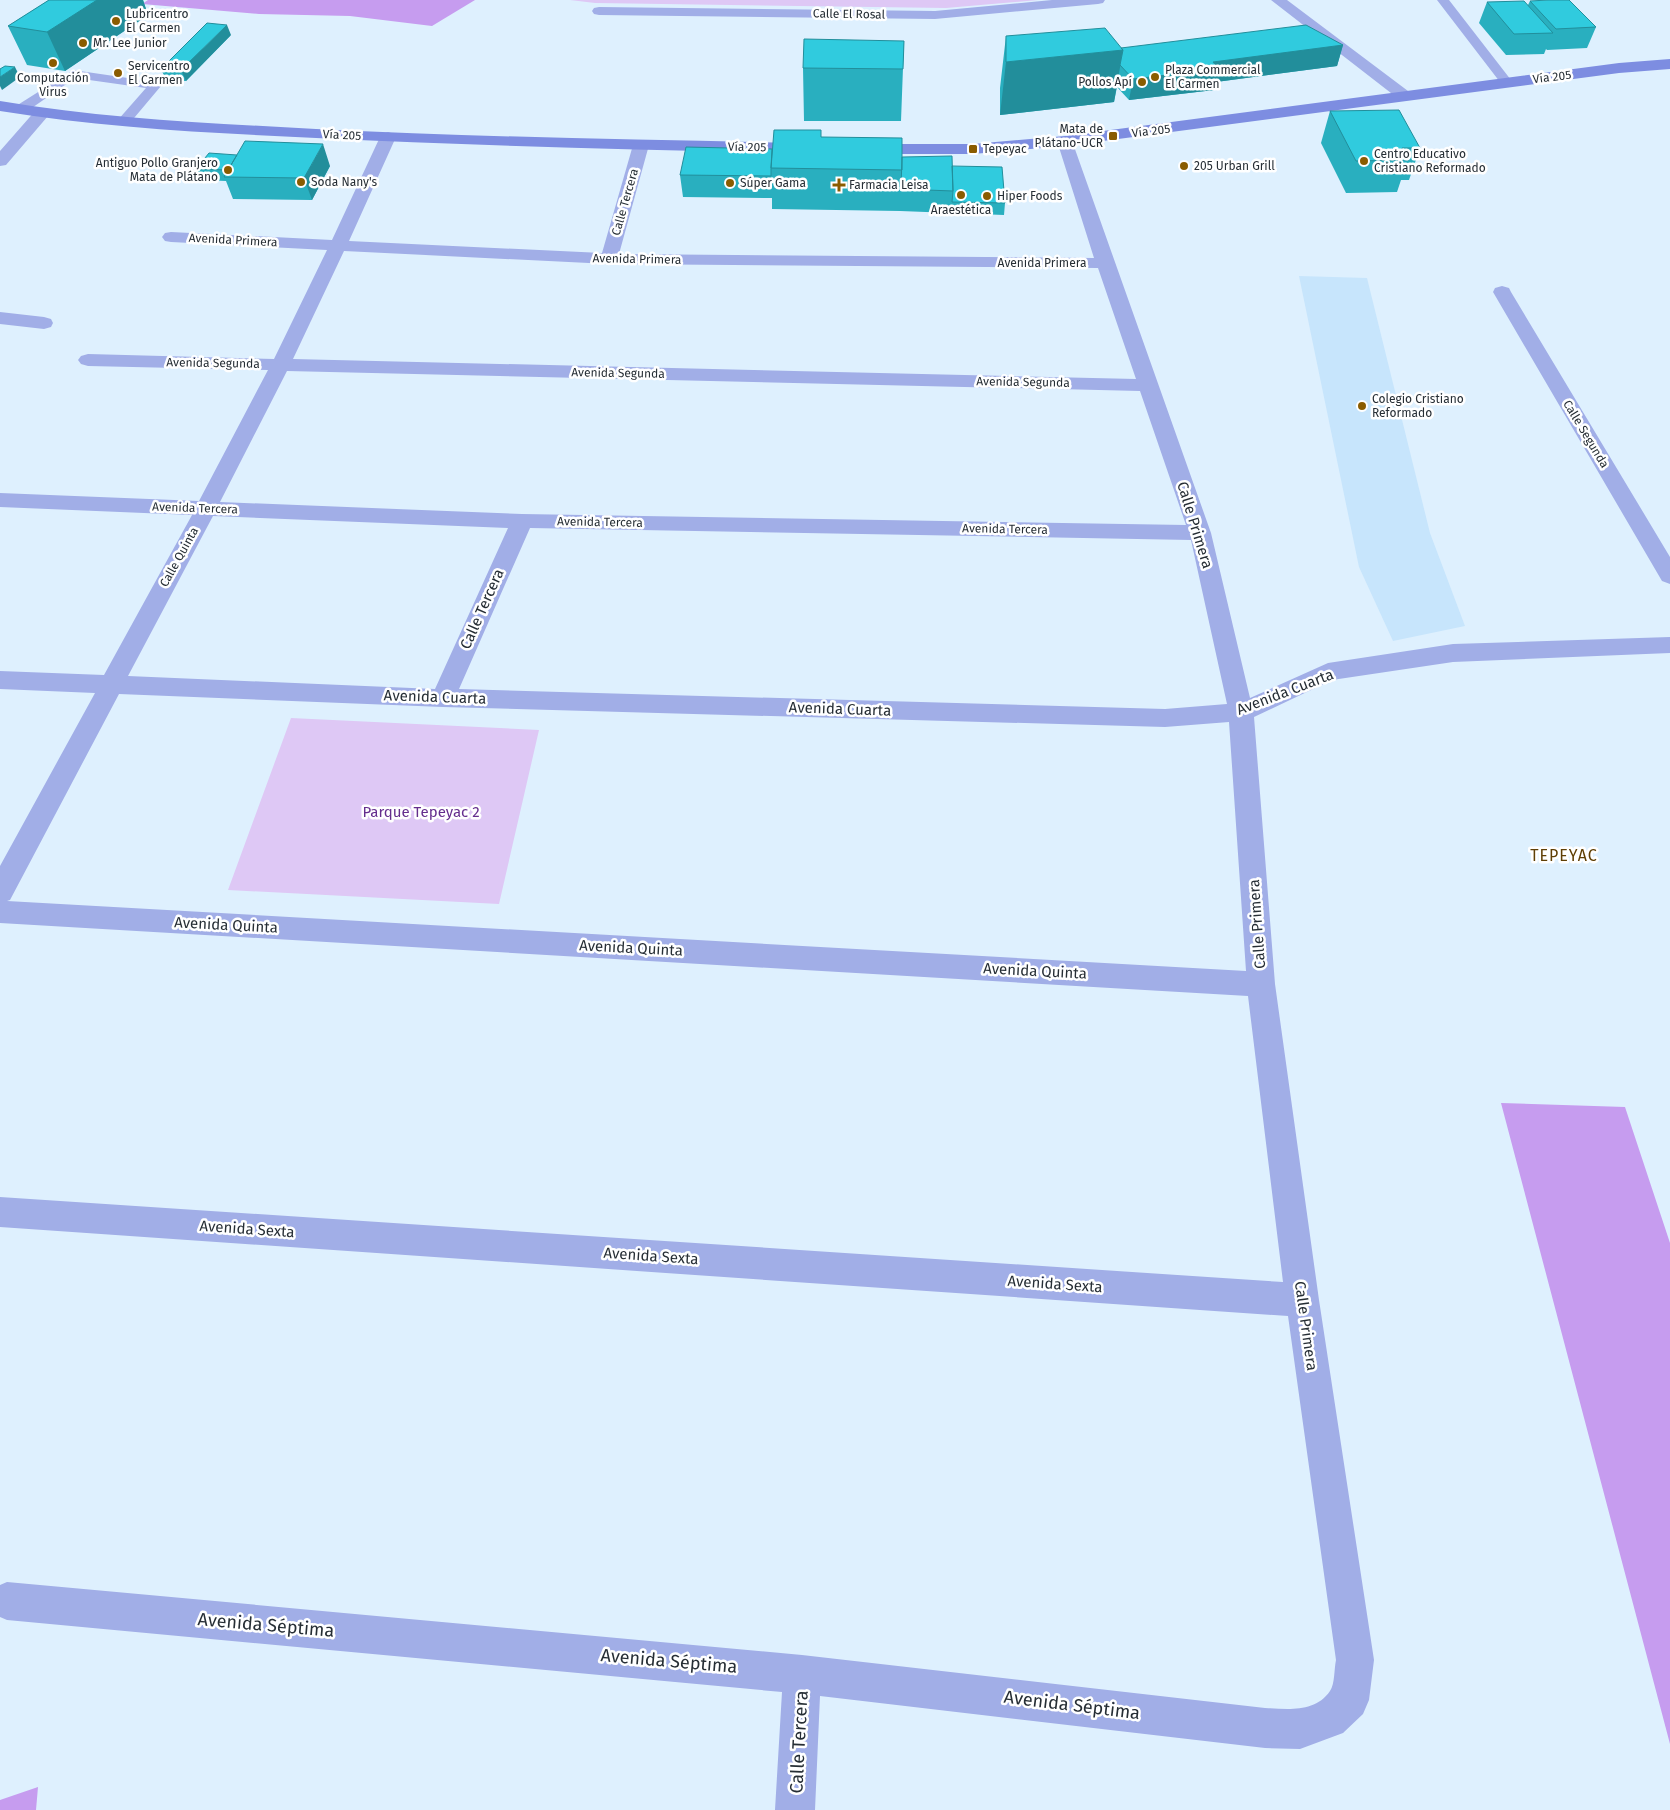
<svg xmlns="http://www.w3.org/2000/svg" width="1670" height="1810" viewBox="0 0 1670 1810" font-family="'Fira Sans',sans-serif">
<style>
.built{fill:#c7e5fc}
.green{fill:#dec8f5}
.forest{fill:#c69cef}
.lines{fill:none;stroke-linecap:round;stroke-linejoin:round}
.service{fill:#a1aee7;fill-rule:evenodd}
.minor{fill:#a1aee7;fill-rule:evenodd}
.secondary{fill:#7d8de1;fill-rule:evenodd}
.wall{fill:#29afbf}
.shaded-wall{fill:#228e9b}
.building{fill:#30cbde;stroke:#228e9b}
.poi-dot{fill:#8a5c00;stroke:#fff;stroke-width:2}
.labels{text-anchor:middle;stroke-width:5;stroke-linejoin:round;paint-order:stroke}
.far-poi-label{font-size:12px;fill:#262e35;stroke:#fff;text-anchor:start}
.far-street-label{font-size:12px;fill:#262e35;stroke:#fff}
.street-label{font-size:15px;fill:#262e35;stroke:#fff}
.park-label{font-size:15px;fill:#642d8d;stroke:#fff}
.neighbourhood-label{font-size:16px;letter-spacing:1px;fill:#5f3f05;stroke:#fff}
.near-street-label{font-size:18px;fill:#262e35;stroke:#fff}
</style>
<rect width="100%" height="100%" fill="#def0fe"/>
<path class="built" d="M1299,276L1367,278L1430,533L1465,626L1393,641L1359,567Z"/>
<path class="green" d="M570,0H1038L946,8L595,3Z
M291,718L539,730L499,904L228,890Z"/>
<path class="forest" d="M148,0H475L432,26L350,16L259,14L142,4Z
M1501,1103L1625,1107L1670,1243V1744Z
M38,1787L36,1810H0V1800Z"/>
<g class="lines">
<path class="service" d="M1437,0H1449L1511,80L1513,83L1511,86H1503Z
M73,70L155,82L161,86L129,124L124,125L117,121L146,88L75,78L26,112H16L15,109L16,106Z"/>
<path class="minor" d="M1052,0H1105L1103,3L1098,4L935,19L599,15L594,14L592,11L594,8L599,7L935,11Z
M1271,0H1287L1412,94L1414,97L1412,100H1400Z
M42,108L48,110L50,113L48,116L6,165L0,166V151L36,110Z
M388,132L394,134L396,137L349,241L602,253L633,145L635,142H647L649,145L619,254L1094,258L1057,141L1059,138H1071L1211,533L1250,698L1328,663L1453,644L1670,637V653L1453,662L1332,680L1254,717L1275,984L1319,1300L1374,1660L1369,1700L1363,1714L1343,1733L1300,1749L1265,1748L820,1696L815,1810H775L782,1692L7,1620L0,1617V1585L7,1582L802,1655L1265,1708C1288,1709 1315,1713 1330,1691C1335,1684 1334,1669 1336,1660L1288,1316L0,1227V1197L1283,1282L1248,996L0,923V866L95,693L0,689V671L104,675L192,515L0,507V493L199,501L268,370L88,366L81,364L78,360L81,356L88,354L274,359L327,250L171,242L165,241L162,237L165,233L171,232L332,240L380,137L382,134ZM344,251L609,264L1098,268L1136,379L293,359ZM287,371L1140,391L1186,525L522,514L220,502ZM213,516L508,528L435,689L128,676ZM530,528L1191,540L1227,704L1165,709L459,689ZM119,694L443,707L1165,727L1229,722L1246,971L7,901L10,900Z
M1502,286L1509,288L1511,292L1670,557V584L1662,581L1493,292L1495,288Z
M0,312L44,317L51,319L53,323L51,327L44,329L0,324Z"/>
<path class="secondary" d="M1670,59V69L1619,73L1065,146L973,154H865L859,152L857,149L859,146L865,144H973L1065,136L1619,63Z
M0,101C105,119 210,123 316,129C480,137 645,140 809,143L815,145L817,148L815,151L809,153C645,150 480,146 316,138C210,133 105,128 0,111Z"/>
</g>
<path class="wall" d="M49,0H143L148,15L65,71L27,65L8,26Z
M1530,1L1596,27L1587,48L1547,50L1546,49L1544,54L1506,55L1479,23L1487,2L1528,5Z
M231,35L186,81L166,80L161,69Z
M1006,36L1121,48L1343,45L1337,66L1216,82L1214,90L1129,100L1117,87L1114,102L1000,115V88Z
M904,41L901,121H804L803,68Z
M1330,111L1420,148L1409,180H1401L1397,192L1346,193L1321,143Z
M821,137L902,157L952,166L1005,203L1004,215L900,211L772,209V198L683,197L680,175L772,149Z
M330,166L312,200L233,199L226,181L201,180L196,169Z"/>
<path class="shaded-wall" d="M97,0H143L148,15L65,71L47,32Z
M227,25L231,35L186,81L181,70Z
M1343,45L1337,66L1216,82L1214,90L1129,100L1133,79L1213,62Z
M1123,50L1114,102L1000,115L1006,62Z
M15,67L20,77L2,90L0,86V77Z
M323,144L330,166L312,200L304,178Z"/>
<path class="building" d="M49,0H97L47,32L8,26Z
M1548,0H1569L1596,27L1556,29L1530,1Z
M1524,1L1553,33L1514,34L1487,2Z
M207,23L227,25L181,70L161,69Z
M1306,25L1343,45L1213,62L1219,69L1133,79L1120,65L1123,50L1121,48Z
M1105,28L1123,50L1006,62V36Z
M804,39L904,41L903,69L803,68Z
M5,66L15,67L0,77V69Z
M1399,110L1420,148H1402L1409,160L1356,161L1330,111Z
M774,130H821V137L902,138V170L771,168Z
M245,141L323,144L304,178L224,177Z
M686,147L772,149L771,168V176L680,175Z
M209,153L237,155L228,170L196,169Z
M952,156L953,191L901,189L902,157Z
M952,166L1002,167L1005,203L952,202L953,191Z"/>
<g class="poi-dot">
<circle cx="116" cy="21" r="5"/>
<circle cx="83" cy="43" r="5"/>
<circle cx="53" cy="63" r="5"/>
<circle cx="118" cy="73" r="5"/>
<circle cx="1155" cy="77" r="5"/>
<circle cx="1142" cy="82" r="5"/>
<rect x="1108" y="131" width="10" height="10" rx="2.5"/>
<rect x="968" y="144" width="10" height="10" rx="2.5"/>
<circle cx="1364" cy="161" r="5"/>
<circle cx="1184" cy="166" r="5"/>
<circle cx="228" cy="170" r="5"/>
<circle cx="301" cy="182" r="5"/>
<circle cx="730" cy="183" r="5"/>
<path d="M836.5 177.5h5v5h5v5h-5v5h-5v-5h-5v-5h5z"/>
<circle cx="961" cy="195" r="5"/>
<circle cx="987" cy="196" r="5"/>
<circle cx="1362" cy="406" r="5"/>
</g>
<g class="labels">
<g class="far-poi-label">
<text x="126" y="18">Lubricentro<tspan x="126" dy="14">El Carmen</tspan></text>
<text x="93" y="47">Mr. Lee Junior</text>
<text x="128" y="70">Servicentro<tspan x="128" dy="14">El Carmen</tspan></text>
<text x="1165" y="74">Plaza Commercial<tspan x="1165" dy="14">El Carmen</tspan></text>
<text x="53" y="82" text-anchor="middle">Computación<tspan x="53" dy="14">Virus</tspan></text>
<text x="1132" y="86" text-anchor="end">Pollos Apí</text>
<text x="1103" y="133" text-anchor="end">Mata de<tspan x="1103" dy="14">Plátano-UCR</tspan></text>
<text x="983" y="153">Tepeyac</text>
<text x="1374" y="158">Centro Educativo<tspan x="1374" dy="14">Cristiano Reformado</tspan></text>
<text x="218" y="167" text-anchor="end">Antiguo Pollo Granjero<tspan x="218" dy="14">Mata de Plátano</tspan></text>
<text x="1194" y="170">205 Urban Grill</text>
<text x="311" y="186">Soda Nany's</text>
<text x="740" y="187">Súper Gama</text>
<text x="849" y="189">Farmacia Leisa</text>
<text x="997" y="200">Hiper Foods</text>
<text x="961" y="214" text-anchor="middle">Araestética</text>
<text x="1372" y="403">Colegio Cristiano<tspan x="1372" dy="14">Reformado</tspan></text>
</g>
<g class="far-street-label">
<text transform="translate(849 14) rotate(1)" y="4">Calle El Rosal</text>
<text transform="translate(1552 77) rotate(-7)" y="4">Vía 205</text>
<text transform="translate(1151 131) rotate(-7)" y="4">Vía 205</text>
<text transform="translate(342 135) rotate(3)" y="4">Vía 205</text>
<text transform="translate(747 147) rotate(1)" y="4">Vía 205</text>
<text transform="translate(625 202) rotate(-74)" y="4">Calle Tercera</text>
<text transform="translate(233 240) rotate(3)" y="4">Avenida Primera</text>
<text transform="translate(637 259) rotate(1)" y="4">Avenida Primera</text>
<text x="1042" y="267">Avenida Primera</text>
<text transform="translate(213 363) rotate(1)" y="4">Avenida Segunda</text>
<text transform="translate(618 373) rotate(1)" y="4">Avenida Segunda</text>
<text transform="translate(1023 382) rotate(1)" y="4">Avenida Segunda</text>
<text transform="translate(1586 434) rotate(59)" y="4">Calle Segunda</text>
<text transform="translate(195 508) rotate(2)" y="4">Avenida Tercera</text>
<text transform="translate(600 522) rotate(1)" y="4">Avenida Tercera</text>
<text transform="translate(1005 529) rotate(1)" y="4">Avenida Tercera</text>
<text transform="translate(179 557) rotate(-61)" y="4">Calle Quinta</text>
</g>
<g class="street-label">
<text transform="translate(1195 525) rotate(73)" y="5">Calle Primera</text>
<text transform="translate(482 609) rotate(-66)" y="5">Calle Tercera</text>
<text transform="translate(1285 692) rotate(-21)" y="5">Avenida Cuarta</text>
<text transform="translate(435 697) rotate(2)" y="5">Avenida Cuarta</text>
<text transform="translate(840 709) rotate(2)" y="5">Avenida Cuarta</text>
<text transform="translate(1257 924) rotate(-94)" y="5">Calle Primera</text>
<text transform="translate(226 925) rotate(3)" y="5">Avenida Quinta</text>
<text transform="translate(631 948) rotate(3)" y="5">Avenida Quinta</text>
<text transform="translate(1035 971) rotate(3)" y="5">Avenida Quinta</text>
<text transform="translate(247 1229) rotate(4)" y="5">Avenida Sexta</text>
<text transform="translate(651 1256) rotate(4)" y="5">Avenida Sexta</text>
<text transform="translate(1055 1284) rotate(4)" y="5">Avenida Sexta</text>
<text transform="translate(1306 1326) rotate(82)" y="5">Calle Primera</text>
</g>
<g class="park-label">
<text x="421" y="817">Parque Tepeyac 2</text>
</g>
<g class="neighbourhood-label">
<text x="1564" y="861">TEPEYAC</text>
</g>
<g class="near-street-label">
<text transform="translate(266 1625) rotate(5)" y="6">Avenida Séptima</text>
<text transform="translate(669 1661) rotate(5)" y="6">Avenida Séptima</text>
<text transform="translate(1072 1705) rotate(7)" y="6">Avenida Séptima</text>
<text transform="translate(799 1742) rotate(-87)" y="6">Calle Tercera</text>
</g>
</g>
</svg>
